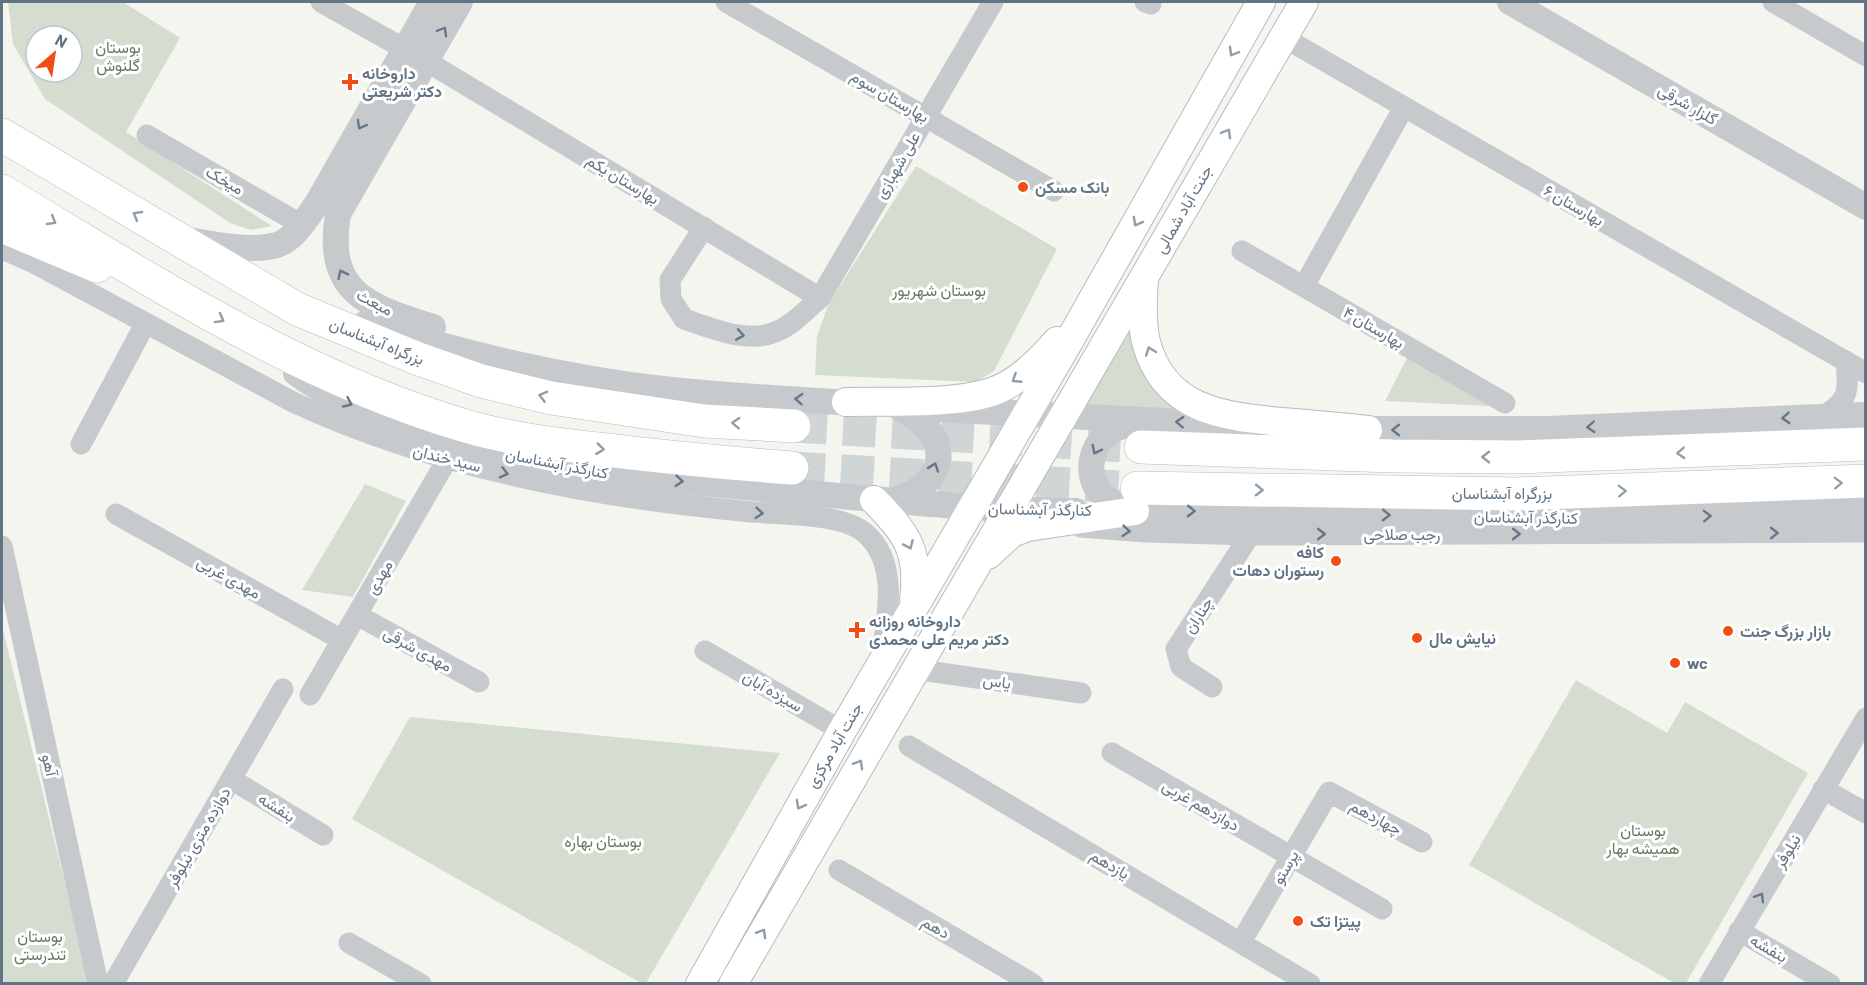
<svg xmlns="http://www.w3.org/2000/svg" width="1867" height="985" viewBox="0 0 1867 985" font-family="Barlow,Vazirmatn,sans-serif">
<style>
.green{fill:#d5ddd1;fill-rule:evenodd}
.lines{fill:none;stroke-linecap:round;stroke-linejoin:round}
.trunk-tunnel{stroke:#d0d5d5;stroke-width:33;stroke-dasharray:33 16;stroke-linecap:butt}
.secondary-casing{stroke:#b6bbc0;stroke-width:30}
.trunk-casing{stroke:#b8bbbe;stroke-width:34}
.minor{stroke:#c7cacd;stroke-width:21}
.tertiary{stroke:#c7cacd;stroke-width:26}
.secondary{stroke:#fff;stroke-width:28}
.trunk{stroke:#fff;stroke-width:33}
.oneway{stroke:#667888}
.oneway2{stroke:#909ea9}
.poi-dot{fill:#f14d15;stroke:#fff;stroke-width:2}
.labels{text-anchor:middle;stroke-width:6;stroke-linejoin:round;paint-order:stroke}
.park-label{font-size:16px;fill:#657b61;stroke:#fff}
.poi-label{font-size:16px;font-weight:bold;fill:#617484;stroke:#fff;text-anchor:start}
.street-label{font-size:16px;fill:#617484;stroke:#fff}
</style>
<rect width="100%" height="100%" fill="#f5f5f0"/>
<path class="green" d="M8,2H123L180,38L126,132L272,226L251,230L230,223L45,99L13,44ZM36,36H72V72H36Z
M916,166L1057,249L994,371L976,382L815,375L817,336L829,303Z
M1132,315L1204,414L1082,410Z
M1409,354L1489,406L1385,401Z
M365,484L406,501L353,597L302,590Z
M2,626L80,945L88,983H2Z
M1576,680L1667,733L1685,702L1808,773L1686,983H1674L1469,865Z
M410,717L780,753L646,983H641L352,819Z"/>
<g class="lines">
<path class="trunk-tunnel" d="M794,426L1141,447
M792,468L1137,488"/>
<defs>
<path id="secondary" d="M1144,278C1143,299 1141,321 1146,342C1164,410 1222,416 1281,422C1310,424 1339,427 1368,430
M846,402C888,401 960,405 997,390C1021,380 1040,360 1057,341
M874,500C907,534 920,551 914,600
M988,555L1012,533L1028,527L1135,511
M700,984L842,731L1068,343L1261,2
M733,984L1304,2"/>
<path id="trunk" d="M2,135L297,309L416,358L481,381L551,398L704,421L794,426
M2,191C151,280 300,378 469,427C511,439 555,444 598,449C663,457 727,463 792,468
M2,226L97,266
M1141,447L1392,456L1519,457L1866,444
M1137,488L1516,494L1866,481"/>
</defs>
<use href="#secondary" class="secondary-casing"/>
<use href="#trunk" class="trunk-casing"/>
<path class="minor" d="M321,2L426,61L820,298
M726,2L1054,191
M1145,2L1151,4
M1773,2L1866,56
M1283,37L1866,373
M147,135L302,225
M704,227L670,280L671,299L684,319C711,328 747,344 775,332C792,326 807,309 820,298L993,2
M2,249L32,262L293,402C432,467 590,497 742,511C775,515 841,512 865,533C900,563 887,618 881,658
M1242,251L1505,403
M1304,286L1404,107
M1822,417C1849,400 1849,393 1846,361
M81,444L145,324
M116,514L342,640
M1080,527L1146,532L1250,535L1866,532
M2,546L98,984
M357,615L479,682
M705,651L842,731
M913,669L1081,693
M1212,687L1181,667L1176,649L1250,535
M310,695L448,458
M909,746L1310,984
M1112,753L1382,909
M231,779L323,835
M1823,789L1866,813
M839,870L1033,984
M1739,931L1830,984
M1241,942L1329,792L1422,842
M349,943L421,984
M113,984L283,689
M1709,984L1866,718"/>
<path class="tertiary" d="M1510,2L1866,207
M185,240C213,243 248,253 277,245C295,239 308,216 318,202L432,2
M366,323C444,348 524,368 605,381C691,395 780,398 867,404
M433,327C367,306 325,293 338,214L460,2
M296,373C321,392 352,405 381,417C510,469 650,478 786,491C883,500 979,510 1076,511
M937,409L1242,425
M1137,422C1127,425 1115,427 1107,434C1087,451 1085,483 1107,499C1115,504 1129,506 1138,508
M1347,429H1548L1866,415
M894,500C919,495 949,469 935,440C927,424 912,415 897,406
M1116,511L1623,519L1866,510"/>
<use href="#secondary" class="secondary"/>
<use href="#trunk" class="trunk"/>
</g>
<defs><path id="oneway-chevron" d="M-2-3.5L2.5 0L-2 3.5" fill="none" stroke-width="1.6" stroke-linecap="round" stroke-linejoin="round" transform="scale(1.5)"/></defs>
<g class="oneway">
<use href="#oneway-chevron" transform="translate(443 31) rotate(-60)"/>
<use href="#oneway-chevron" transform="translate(361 125) rotate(119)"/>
<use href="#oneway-chevron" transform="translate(342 274) rotate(-116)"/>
<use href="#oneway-chevron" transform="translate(740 335) rotate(10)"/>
<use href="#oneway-chevron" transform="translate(799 399) rotate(-176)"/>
<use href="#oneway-chevron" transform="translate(348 403) rotate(25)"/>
<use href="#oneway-chevron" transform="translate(1786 418) rotate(177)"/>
<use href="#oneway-chevron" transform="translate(1180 422) rotate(-177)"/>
<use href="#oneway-chevron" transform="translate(1591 427) rotate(177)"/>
<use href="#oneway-chevron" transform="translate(1396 430) rotate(180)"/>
<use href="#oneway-chevron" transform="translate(1096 450) rotate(117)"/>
<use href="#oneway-chevron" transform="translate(934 467) rotate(-71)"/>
<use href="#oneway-chevron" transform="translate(504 473) rotate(14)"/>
<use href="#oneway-chevron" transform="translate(679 481) rotate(5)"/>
<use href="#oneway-chevron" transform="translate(1191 511) rotate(1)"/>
<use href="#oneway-chevron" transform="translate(759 513) rotate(5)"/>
<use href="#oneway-chevron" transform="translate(1386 515) rotate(1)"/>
<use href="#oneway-chevron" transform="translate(1707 516) rotate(-2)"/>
<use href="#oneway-chevron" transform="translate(1126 531) rotate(5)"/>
<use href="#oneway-chevron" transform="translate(1774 533) rotate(-1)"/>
<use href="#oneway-chevron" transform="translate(1321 534)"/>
<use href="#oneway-chevron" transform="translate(1516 534)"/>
<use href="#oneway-chevron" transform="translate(1760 897) rotate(-59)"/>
</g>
<g class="oneway2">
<use href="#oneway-chevron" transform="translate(1233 52) rotate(120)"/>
<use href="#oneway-chevron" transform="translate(1227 133) rotate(-60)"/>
<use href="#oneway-chevron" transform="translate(137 215) rotate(-150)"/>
<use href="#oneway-chevron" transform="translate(52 221) rotate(31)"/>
<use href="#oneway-chevron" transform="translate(1137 222) rotate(119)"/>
<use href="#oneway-chevron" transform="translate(220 319) rotate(29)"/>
<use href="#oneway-chevron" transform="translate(1150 351) rotate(-110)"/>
<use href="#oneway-chevron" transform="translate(1016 379) rotate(147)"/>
<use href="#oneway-chevron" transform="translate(543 396) rotate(-166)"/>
<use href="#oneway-chevron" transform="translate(736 423) rotate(-177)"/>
<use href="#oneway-chevron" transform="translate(600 449) rotate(7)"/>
<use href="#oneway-chevron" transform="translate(1681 453) rotate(177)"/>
<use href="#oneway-chevron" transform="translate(1486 457) rotate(-180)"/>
<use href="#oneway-chevron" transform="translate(1838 483) rotate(-2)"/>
<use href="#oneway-chevron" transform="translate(1259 490) rotate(1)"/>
<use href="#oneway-chevron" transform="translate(1622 491) rotate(-2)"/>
<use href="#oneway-chevron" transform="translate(909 545) rotate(66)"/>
<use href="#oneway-chevron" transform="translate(859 764) rotate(-60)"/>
<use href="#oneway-chevron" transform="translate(800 805) rotate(119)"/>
<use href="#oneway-chevron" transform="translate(762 933) rotate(-60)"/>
</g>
<g class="poi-dot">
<path d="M347 73h6v6h6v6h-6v6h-6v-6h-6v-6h6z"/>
<circle cx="1023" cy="187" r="6"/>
<circle cx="1336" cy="561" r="6"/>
<path d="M854 621h6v6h6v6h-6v6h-6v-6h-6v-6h6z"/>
<circle cx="1728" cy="631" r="6"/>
<circle cx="1417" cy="638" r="6"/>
<circle cx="1675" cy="663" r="6"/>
<circle cx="1298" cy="921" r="6"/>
</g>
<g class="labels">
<g class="park-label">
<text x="118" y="53">بوستان<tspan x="118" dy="18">گلنوش</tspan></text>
<text x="939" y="296">بوستان شهریور</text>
<text x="1643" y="836">بوستان<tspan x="1643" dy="18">همیشه بهار</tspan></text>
<text x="603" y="847">بوستان بهاره</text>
<text x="40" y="942">بوستان<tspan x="40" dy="18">تندرستی</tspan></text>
</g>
<g class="poi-label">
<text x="362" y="79">داروخانه<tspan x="362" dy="18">دکتر شریعتی</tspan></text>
<text x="1035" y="193">بانک مسکن</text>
<text x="1324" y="558" text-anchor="end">کافه<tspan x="1324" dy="18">رستوران دهات</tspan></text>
<text x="869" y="627">داروخانه روزانه<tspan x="869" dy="18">دکتر مریم علی محمدی</tspan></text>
<text x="1740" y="637">بازار بزرگ جنت</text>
<text x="1429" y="644">نیایش مال</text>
<text x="1687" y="669">wc</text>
<text x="1310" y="927">پیتزا تک</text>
</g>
<g class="street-label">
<text transform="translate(890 96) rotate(30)" y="6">بهارستان سوم</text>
<text transform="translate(1688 104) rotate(30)" y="6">گلزار شرقی</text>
<text transform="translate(897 165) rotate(-60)" y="6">علی شهبازی</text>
<text transform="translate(623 179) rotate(31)" y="6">بهارستان یکم</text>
<text transform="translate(225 180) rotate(30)" y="6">میخک</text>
<text transform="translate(1574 205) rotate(30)" y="6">بهارستان ۶</text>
<text transform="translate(1183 209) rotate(-60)" y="6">جنت آباد شمالی</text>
<text transform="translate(375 302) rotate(28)" y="6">مبعث</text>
<text transform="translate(1374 327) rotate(30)" y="6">بهارستان ۴</text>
<text transform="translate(377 341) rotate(22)" y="6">بزرگراه آبشناسان</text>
<text transform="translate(447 458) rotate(14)" y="6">سید خندان</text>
<text transform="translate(557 463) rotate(11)" y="6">کنارگذر آبشناسان</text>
<text x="1502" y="499">بزرگراه آبشناسان</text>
<text transform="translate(1040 509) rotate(1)" y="6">کنارگذر آبشناسان</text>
<text transform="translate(1526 517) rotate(1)" y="6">کنارگذر آبشناسان</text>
<text x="1402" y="540">رجب صلاحی</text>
<text transform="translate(229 577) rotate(29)" y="6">مهدی غربی</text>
<text transform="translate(379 577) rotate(-60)" y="6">مهدی</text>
<text transform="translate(1198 615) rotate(-57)" y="6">چناران</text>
<text transform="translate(418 649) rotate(29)" y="6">مهدی شرقی</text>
<text transform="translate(997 681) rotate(8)" y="6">یاس</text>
<text transform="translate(773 691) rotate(30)" y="6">سیزده آبان</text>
<text transform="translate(834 745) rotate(-60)" y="6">جنت آباد مرکزی</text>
<text transform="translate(50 765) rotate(78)" y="6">آهو</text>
<text transform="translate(1201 805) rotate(30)" y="6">دوازدهم غربی</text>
<text transform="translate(277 807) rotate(32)" y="6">بنفشه</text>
<text transform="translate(1376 817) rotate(28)" y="6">چهاردهم</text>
<text transform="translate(198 837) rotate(-60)" y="6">دوازده متری نیلوفر</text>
<text transform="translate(1787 851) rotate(-59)" y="6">نیلوفر</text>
<text transform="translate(1110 864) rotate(30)" y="6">یازدهم</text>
<text transform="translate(1285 867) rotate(-60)" y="6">پرستو</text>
<text transform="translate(936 927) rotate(30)" y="6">دهم</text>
<text transform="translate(1769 948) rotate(30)" y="6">بنفشه</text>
</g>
</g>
<rect width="1867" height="985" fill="none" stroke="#617484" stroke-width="6"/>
<g transform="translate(54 54) rotate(29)"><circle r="28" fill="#ffffff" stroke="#c0c7ce" stroke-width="1.5"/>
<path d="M0-4.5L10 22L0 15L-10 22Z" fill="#f14d15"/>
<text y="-9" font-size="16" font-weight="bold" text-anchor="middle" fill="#617484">N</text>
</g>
</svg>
